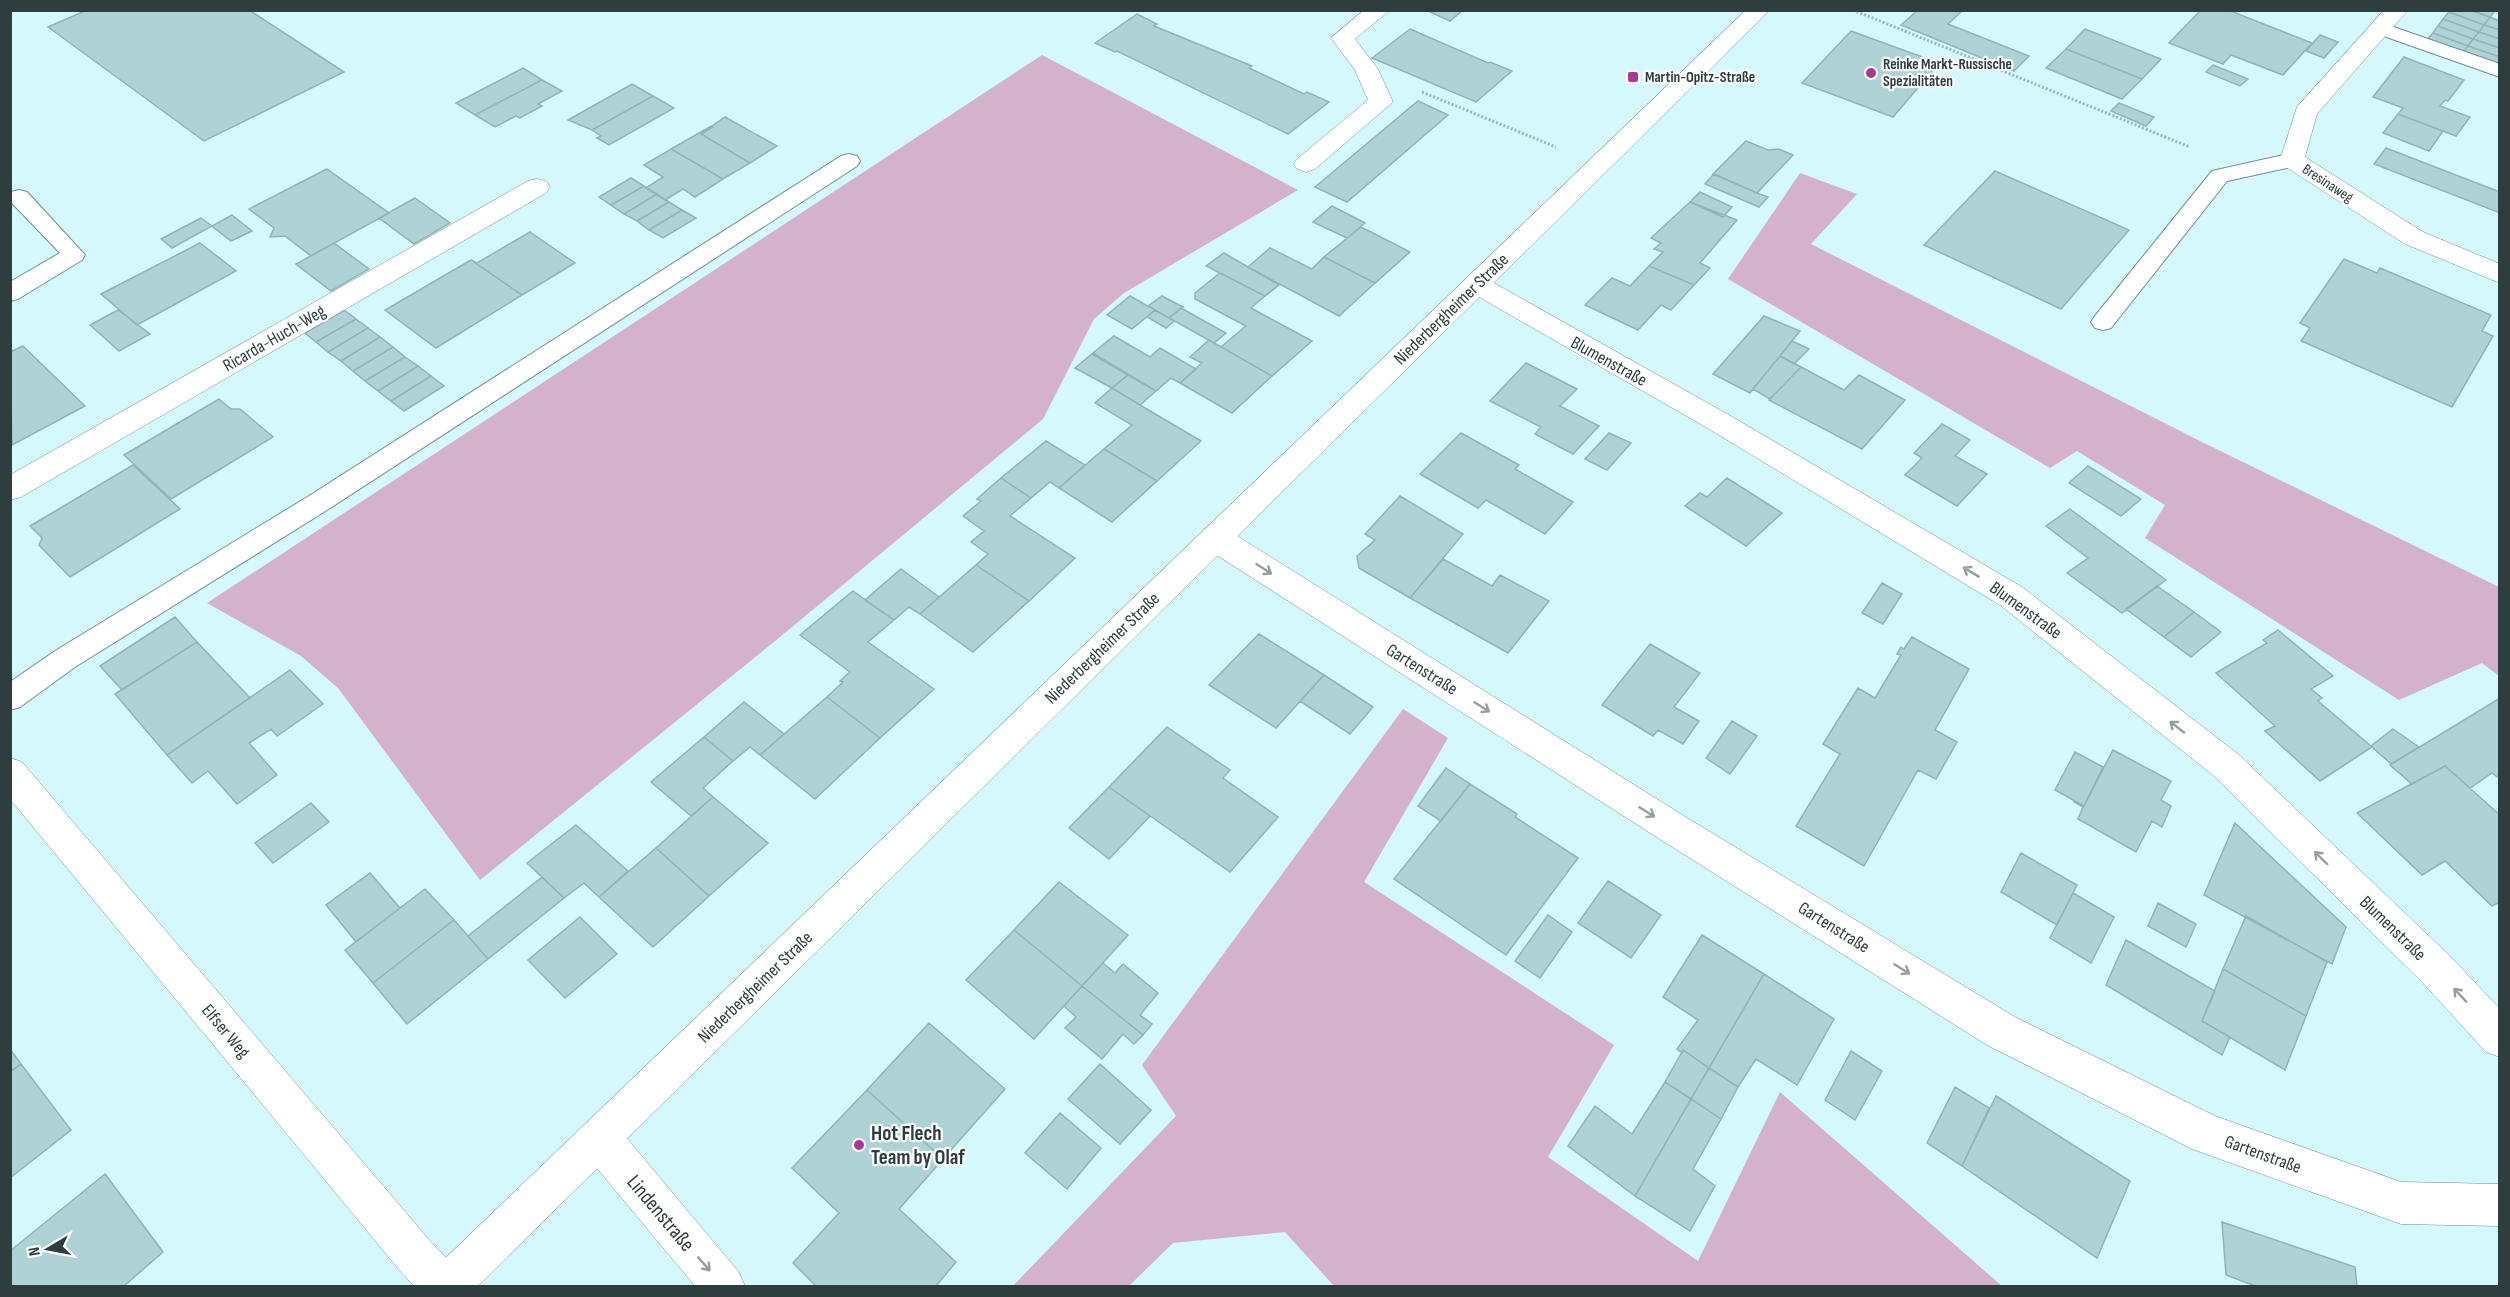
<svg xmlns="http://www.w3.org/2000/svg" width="2510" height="1297" viewBox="0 0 2510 1297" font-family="'Sofia Sans Condensed',sans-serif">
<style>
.green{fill:#d4b2cc}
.building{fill:#afd2d6;stroke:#91b4b7;stroke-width:1.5}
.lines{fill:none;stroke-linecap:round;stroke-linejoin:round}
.service-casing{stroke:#6d8f92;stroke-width:2}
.minor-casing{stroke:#6d8f92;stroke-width:1}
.secondary-casing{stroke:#6d8f92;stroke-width:1}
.path{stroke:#9cb8bb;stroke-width:3;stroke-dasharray:2 2;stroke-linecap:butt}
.service{fill:#fff;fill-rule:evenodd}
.minor{fill:#fff;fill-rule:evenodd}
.secondary{fill:#fff;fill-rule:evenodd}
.oneway{stroke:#969e9e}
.poi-dot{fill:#a73997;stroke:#fdfdfd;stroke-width:2}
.labels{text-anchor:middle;stroke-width:4.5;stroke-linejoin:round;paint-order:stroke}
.far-poi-label{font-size:15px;font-weight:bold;fill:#2e3d3e;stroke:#fdfdfd;text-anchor:start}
.far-street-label{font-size:15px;fill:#2e3d3e;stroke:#fdfdfd}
.street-label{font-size:18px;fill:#2e3d3e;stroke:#fdfdfd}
.near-poi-label{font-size:21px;font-weight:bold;fill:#2e3d3e;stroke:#fdfdfd;text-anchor:start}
.near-street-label{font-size:21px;fill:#2e3d3e;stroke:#fdfdfd}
</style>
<rect width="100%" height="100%" fill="#d4f8fc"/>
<path class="green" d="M1042,55L1298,190L1124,293L1094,319L1043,419L780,637L480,880L338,688L301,656L207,603Z
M1800,173L1857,194L1811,244L2204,443L2499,587V676L2482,663L2399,700L2145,538L2165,505L2077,451L2050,468L1728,279Z
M1403,709L1448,738L1364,882L1614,1045L1548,1157L1698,1261L1780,1092L2002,1286H1334L1285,1232L1173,1243L1129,1286H1013L1176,1116L1142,1065Z"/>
<path class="building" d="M87,10H249L344,72L204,141L48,27Z
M1426,10H1463L1450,21Z
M1918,10H1963L1948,24L2029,56L2014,71L1901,25Z
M2201,10H2228L2312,43L2283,75L2231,55L2223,64L2169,43Z
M2450,10H2470L2490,17L2484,25L2449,12Z
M2470,10H2495V11L2490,17Z
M2449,12L2484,25L2479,32L2443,19Z
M1137,14L1157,24L1154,26L1252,66L1249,68L1304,94L1307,92L1329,102L1288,134L1117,51L1115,52L1095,43Z
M2490,17L2500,21V30L2484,25Z
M2443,19L2479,32L2473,39L2438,26Z
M2484,25L2500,30V39L2479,32Z
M2438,26L2473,39L2468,46L2433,33Z
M1410,29L1488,63L1490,62L1512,71L1476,102L1372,58Z
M2085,29L2161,59L2142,79L2066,49Z
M1851,31L1939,63L1893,117L1802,83Z
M2479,32L2500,39V48L2473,39Z
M2433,33L2468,46L2463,53L2427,40Z
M2320,35L2338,42L2324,58L2306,51Z
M2473,39L2500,48V57L2468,46Z
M2468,46L2500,57V66L2463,53Z
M2066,49L2142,79L2122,99L2046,68Z
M2404,57L2464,80L2448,101L2445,100L2440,106L2470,117L2456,136L2398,114L2403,108L2373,97Z
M2213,65L2248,79L2240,86L2206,72Z
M523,68L542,80L475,115L456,103Z
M542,80L562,91L538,104L542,106L520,118L516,116L495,127L475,115Z
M632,84L653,96L592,130L568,120Z
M653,96L674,108L609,145L597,138L601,136L592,130Z
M1418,101L1448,115L1347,202L1315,187Z
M2119,103L2154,117L2146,126L2111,111Z
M2398,114L2443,131L2429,151L2383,133Z
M725,117L777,146L750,163L701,134Z
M711,126L713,127L701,134L750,163L723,179L671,149Z
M1746,141L1768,150L1779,149L1793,155L1757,193L1713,174Z
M2386,148L2500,192V213L2374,164Z
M671,149L723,179L695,197L683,189L665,200L646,188L663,177L644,165Z
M327,169L389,213L311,256L285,236L270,237L274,228L249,209Z
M1995,171L2129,230L2061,309L1924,245Z
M1714,174L1757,193L1768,197L1759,207L1705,184Z
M631,178L644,186L611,205L599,197Z
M644,186L657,194L624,214L611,205Z
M1700,192L1732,207L1723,217L1690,202Z
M657,194L669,202L637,221L624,214Z
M415,198L450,223L414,244L379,218Z
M669,202L682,210L649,230L637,221Z
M1690,202L1737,220L1700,263L1710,268L1694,285L1649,266L1663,252L1654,249L1661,243L1651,238Z
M1332,206L1365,223L1347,238L1313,222Z
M682,210L696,218L663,238L649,230Z
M232,215L252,231L231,241L212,226Z
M201,218L212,226L172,248L161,239Z
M1361,227L1410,252L1375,283L1324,257Z
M530,232L575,263L522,295L471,260L477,263Z
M200,243L236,271L137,325L101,294Z
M334,243L369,269L331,291L296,264Z
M1270,248L1312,269L1324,257L1375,283L1339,316L1248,267Z
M1224,253L1248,267L1279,285L1265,296L1206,266Z
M2344,259L2377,273L2380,268L2491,315L2482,331L2493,336L2452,407L2301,341L2310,328L2300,323Z
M471,260L522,295L436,348L385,310Z
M1649,266L1694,285L1671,310L1661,305L1638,330L1585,305L1612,278L1630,286Z
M1220,273L1265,296L1251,308L1312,341L1272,376L1221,347L1246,326L1195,299V293Z
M1130,296L1155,310L1132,329L1107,315Z
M1162,296L1183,307L1169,318L1148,306Z
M1181,308L1226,333L1214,343L1169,318Z
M118,310L150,334L119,351L90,325Z
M344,310L356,319L316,342L305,333Z
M1155,310L1169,318L1174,321L1166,328L1147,317Z
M1764,316L1800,331L1750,393L1713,374Z
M356,319L368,328L328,352L316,342Z
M368,328L380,337L341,361L328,352Z
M1114,336L1150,357L1160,348L1196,369L1180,383L1171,378L1156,391L1093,353Z
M380,337L393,347L353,371L341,361Z
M1209,340L1272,376L1232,413L1180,383L1202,363L1190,357Z
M1792,341L1809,349L1794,364L1780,356Z
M23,346L85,406L12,445L10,352Z
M393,347L405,357L365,381L353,371Z
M1092,354L1128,375L1112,388L1075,368Z
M1780,356L1801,367L1770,399L1753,389Z
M405,357L418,366L378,391L365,381Z
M1526,363L1577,389L1560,406L1599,426L1573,454L1535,434L1541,427L1490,401Z
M418,366L431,376L391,401L378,391Z
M1801,367L1844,390L1859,375L1905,400L1862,449L1769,400Z
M1128,375L1156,391L1140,405L1112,388Z
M431,376L444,386L404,411L391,401Z
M1112,388L1140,405L1201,441L1157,481L1104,449L1132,425L1095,403Z
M219,399L231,409H240L273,437L171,499L124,455Z
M1942,424L1970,440L1955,456L1987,474L1957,506L1905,475L1922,458L1914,453Z
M1461,433L1519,465L1515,469L1573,502L1545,534L1486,500L1478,508L1420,474Z
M1609,433L1631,443L1607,470L1585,459Z
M1046,441L1085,465L1059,488L1050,482L1031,498L1001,478Z
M1104,449L1157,481L1112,522L1059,488Z
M133,465L180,509L70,577L39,545L42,538L30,526Z
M2088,466L2141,499L2121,516L2069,483Z
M1001,478L1031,498L1010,516L1075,558L1029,601L976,565L988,554L971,542L984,531L963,516L981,501L977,499Z
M1727,478L1782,513L1746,546L1685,506L1700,493L1707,497Z
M1400,496L1463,534L1410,598L1359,568L1357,556L1375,540L1365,534Z
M2070,509L2166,580L2122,613L2067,573L2088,558L2046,526Z
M1443,559L1492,586L1500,575L1549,601L1508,653L1410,598Z
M976,565L1029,601L973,652L920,614Z
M901,569L939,597L920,614L909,607L894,620L865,600Z
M1882,583L1902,594L1883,624L1862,613Z
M2157,586L2194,612L2164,637L2126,609Z
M853,591L894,620L868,642L934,689L880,738L827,697L843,682L840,681L850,672L800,635Z
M2194,612L2221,632L2191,657L2164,637Z
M175,617L197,642L122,690L100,666Z
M2278,630L2333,676L2311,689L2322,698L2318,701L2372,747L2320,781L2265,731L2275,726L2216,673L2267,643L2263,640Z
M1259,634L1324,675L1276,728L1209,685Z
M1912,637L1969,669L1935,730L1957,742L1936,779L1918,770L1864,866L1796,826L1840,754L1823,744L1858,688L1875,698L1901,655L1897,654L1901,647L1904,649Z
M197,642L250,698L167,755L115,694Z
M1650,644L1700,673L1674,707L1699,721L1683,744L1658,730L1653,736L1602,705Z
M290,670L323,704L277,736L271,729L249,743L277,775L237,804L208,771L192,783L167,755Z
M1324,675L1373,707L1350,734L1300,701Z
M827,697L880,738L815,799L760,755Z
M2500,698V779L2492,773L2470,788L2445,766L2412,784L2390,765Z
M744,702L784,734L760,755L750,747L733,761L704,737Z
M1732,721L1757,736L1730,774L1706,758Z
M1167,727L1230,770L1223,778L1278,817L1230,872L1109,787Z
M2393,729L2419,747L2391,764L2371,746Z
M704,737L733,761L703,788L713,797L691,816L651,782Z
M2113,750L2171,781L2161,800L2171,806L2162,827L2152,821L2136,852L2078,819L2083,807L2073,801L2084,806Z
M2075,752L2103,767L2084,806L2055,790Z
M2445,766L2500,815V902L2492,906L2445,861L2422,875L2357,813Z
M1446,768L1470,784L1441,821L1418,806Z
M1470,784L1517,814L1515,817L1578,858L1506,955L1394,879Z
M1109,787L1150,816L1109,859L1069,828Z
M713,797L768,843L709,896L656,848Z
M311,803L329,822L273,863L255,843Z
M2235,823L2346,927L2332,964L2204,895Z
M576,825L628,871L599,897L584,883L564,898L527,863Z
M656,848L709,896L653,947L599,897Z
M2021,853L2077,885L2057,925L2001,892Z
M370,873L400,908L356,942L326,905Z
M542,877L564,898L488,959L468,936Z
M1608,881L1661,915L1631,958L1578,923Z
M1059,882L1128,935L1082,986L1014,930Z
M425,889L454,920L373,983L345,950Z
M2073,893L2114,917L2091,963L2050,938Z
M2158,903L2196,924L2186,947L2148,926Z
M1548,915L1572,932L1540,978L1515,961Z
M2246,916L2327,962L2306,1016L2223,969Z
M580,917L617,954L565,998L528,960Z
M454,920L488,959L407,1024L373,983Z
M1014,930L1082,986L1034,1039L966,980Z
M1702,935L1764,974L1709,1068L1683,1050L1682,1053L1677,1049L1698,1020L1663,997Z
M2126,940L2215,991L2202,1021L2230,1037L2222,1055L2106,985Z
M1103,963L1115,973L1123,964L1158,993L1140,1015L1152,1024L1143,1035L1082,986Z
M2223,969L2306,1016L2285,1070L2202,1021Z
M1764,974L1834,1019L1797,1085L1756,1059L1738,1087L1709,1068Z
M1082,986L1143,1035L1134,1044L1123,1034L1102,1059L1065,1028L1076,1017L1064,1006Z
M929,1023L1005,1089L943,1159L867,1090Z
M10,1049L21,1064L10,1072Z
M1683,1050L1709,1068L1691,1099L1665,1082Z
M1851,1051L1882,1071L1855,1120L1825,1100Z
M21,1064L71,1130L10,1178V1072Z
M1100,1064L1151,1110L1120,1144L1068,1099Z
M1709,1068L1738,1087L1721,1119L1691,1099Z
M1665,1082L1691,1099L1635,1196L1568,1146L1595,1106L1632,1134Z
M1955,1087L1989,1108L1962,1166L1927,1143Z
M867,1090L943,1159L899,1209L956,1262L936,1286H816L793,1263L839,1213L792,1168Z
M1996,1096L2130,1181L2097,1258L1962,1166Z
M1691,1099L1721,1119L1693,1169L1715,1186L1690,1231L1635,1196Z
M1060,1113L1101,1148L1067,1189L1025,1153Z
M105,1174L163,1252L124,1286H10V1251Z
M2222,1222L2355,1267L2357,1286H2255L2226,1275Z"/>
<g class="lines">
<defs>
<path id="service" d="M2382,23L2500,64V77L2375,33L2372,29L2375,25Z
M2292,153L2300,155L2303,160L2300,165L2227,181L2111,328L2103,330L2095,328L2091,322L2095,316L2212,171Z
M849,154L857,156L860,161L857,166L327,510L75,667L20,707L10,710V682L55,651L309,496L841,156Z
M19,190L27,192L85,255L82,260L18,299L10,301V282L60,253L10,201L11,192Z"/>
<path id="minor" d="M1364,10H1390L1355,39L1378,69L1393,102L1315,169L1306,172L1297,169L1294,164L1297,159L1368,100L1355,70L1331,38Z
M2384,10H2408L2317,114L2305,157L2423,232L2500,264V283L2405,244L2283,165L2280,160L2297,107Z
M537,179L546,181L550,187L546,193L21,497L10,500V475L528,181Z
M1476,275L1485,278L1729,415L2022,587L2238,754L2450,956L2500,1009V1057L2486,1052L2422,982L2214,776L2000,605L1709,429L1467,290L1463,284L1467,278Z
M1215,526L1226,529L1684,816L2015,1017L2215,1116L2401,1182L2500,1184V1226L2401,1224L2192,1149L1987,1045L1658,838L1204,547L1199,538L1204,529Z
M10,758L22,762L431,1242L459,1271L466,1286H414L401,1272L10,799Z
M600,1118L615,1124L738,1271L745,1286H695L585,1154L579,1139L585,1124Z"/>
<path id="secondary" d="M1746,10H1770L478,1286H425L432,1271Z"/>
</defs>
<use href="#service" class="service-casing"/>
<use href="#minor" class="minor-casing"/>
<use href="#secondary" class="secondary-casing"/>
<path class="path" d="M1853,10L2190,147
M1422,92L1556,147"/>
<use href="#service" class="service"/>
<use href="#minor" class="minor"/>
<use href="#secondary" class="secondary"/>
</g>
<defs><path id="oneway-shaft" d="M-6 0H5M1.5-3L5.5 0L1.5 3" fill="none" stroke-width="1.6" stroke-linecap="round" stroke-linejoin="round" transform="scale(1.5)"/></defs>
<g class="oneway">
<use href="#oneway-shaft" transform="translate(1264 569) rotate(33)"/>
<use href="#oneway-shaft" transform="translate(1971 572) rotate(-149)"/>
<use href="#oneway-shaft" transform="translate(1482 707) rotate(32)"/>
<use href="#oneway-shaft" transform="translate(2177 727) rotate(-142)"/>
<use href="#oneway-shaft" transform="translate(1647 812) rotate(32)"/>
<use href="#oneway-shaft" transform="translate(2321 858) rotate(-136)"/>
<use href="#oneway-shaft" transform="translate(1902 969) rotate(32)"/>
<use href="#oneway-shaft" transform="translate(2460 995) rotate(-133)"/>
<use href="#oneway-shaft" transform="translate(704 1264) rotate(49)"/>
</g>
<g class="poi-dot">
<circle cx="1871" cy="73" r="6"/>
<rect x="1627" y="71" width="12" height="12" rx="3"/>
<circle cx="859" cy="1145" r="6"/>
</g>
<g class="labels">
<g class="far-poi-label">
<text x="1883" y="69">Reinke Markt-Russische<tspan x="1883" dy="17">Spezialitäten</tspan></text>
<text x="1645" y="82">Martin-Opitz-Straße</text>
</g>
<g class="far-street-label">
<text transform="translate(2328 183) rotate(33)" y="5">Bresinaweg</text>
</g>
<g class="street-label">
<text transform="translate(1451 309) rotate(-44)" y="6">Niederbergheimer Straße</text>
<text transform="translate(274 338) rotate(-30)" y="6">Ricarda-Huch-Weg</text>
<text transform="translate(1609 361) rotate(29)" y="6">Blumenstraße</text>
<text transform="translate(2026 610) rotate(36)" y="6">Blumenstraße</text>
<text transform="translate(1102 648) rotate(-44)" y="6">Niederbergheimer Straße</text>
<text transform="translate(1422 669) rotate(32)" y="6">Gartenstraße</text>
<text transform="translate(1834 927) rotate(32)" y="6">Gartenstraße</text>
<text transform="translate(2393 928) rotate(44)" y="6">Blumenstraße</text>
<text transform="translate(755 987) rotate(-44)" y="6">Niederbergheimer Straße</text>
<text transform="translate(226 1031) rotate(50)" y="6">Elfser Weg</text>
<text transform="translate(2263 1154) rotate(20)" y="6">Gartenstraße</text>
</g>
<g class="near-poi-label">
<text x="871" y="1140">Hot Flech<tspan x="871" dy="24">Team by Olaf</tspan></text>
</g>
<g class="near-street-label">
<text transform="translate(661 1213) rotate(50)" y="7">Lindenstraße</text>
</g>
</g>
<rect width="2510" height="1297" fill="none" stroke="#2e3d3e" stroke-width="24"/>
<g transform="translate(48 1249) rotate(260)" stroke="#fdfdfd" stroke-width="4.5" paint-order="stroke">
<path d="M0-4.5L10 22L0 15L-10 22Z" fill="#2e3d3e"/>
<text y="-9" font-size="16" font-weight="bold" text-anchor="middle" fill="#2e3d3e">N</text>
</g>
</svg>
